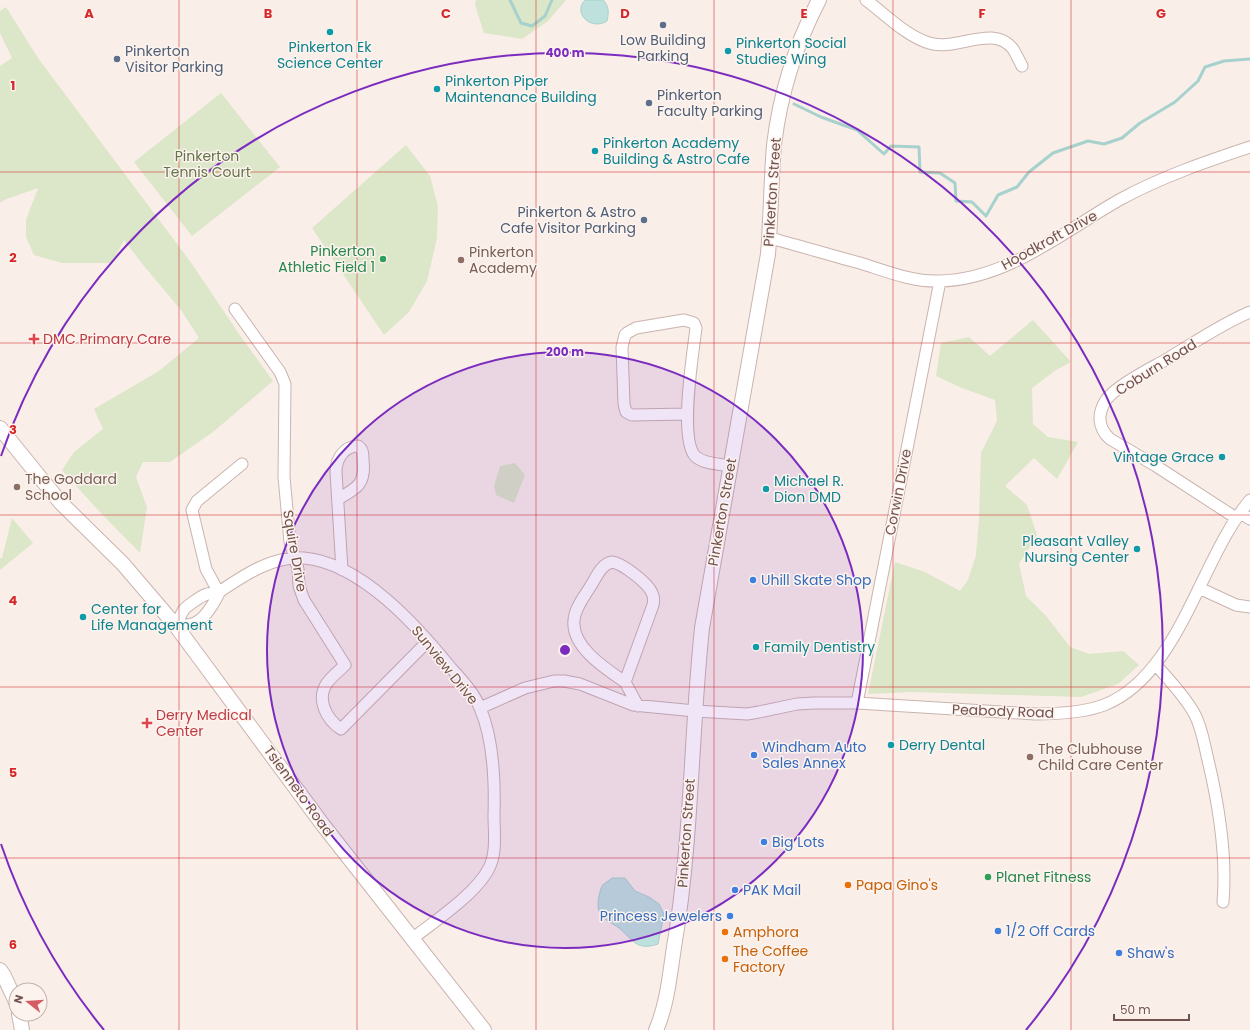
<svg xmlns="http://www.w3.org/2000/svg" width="1250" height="1030" viewBox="0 0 1250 1030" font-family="Poppins,sans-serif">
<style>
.green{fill:#dce6c8}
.water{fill:#bfe1dd;stroke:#a7d1cc}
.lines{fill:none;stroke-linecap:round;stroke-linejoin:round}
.stream{stroke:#a7d1cc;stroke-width:3}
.minor-casing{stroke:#cab4af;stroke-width:13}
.tertiary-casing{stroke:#cab4af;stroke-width:16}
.minor{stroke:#fff;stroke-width:11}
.tertiary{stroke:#fff;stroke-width:14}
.grid{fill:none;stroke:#d62828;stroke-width:1;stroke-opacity:0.55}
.ring{fill:none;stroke:#7b2cbf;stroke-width:2}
.service-dot{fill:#5c6f8a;stroke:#fdf3ee;stroke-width:1.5}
.culture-dot{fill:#0f9aa8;stroke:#fdf3ee;stroke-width:1.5}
.leisure-dot{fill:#2e9e5b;stroke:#fdf3ee;stroke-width:1.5}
.education-dot{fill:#8d6e63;stroke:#fdf3ee;stroke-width:1.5}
.health-dot{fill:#e0444e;stroke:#fdf3ee;stroke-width:1.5}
.shop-dot{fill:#3f7fe0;stroke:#fdf3ee;stroke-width:1.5}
.food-dot{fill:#e8710a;stroke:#fdf3ee;stroke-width:1.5}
.labels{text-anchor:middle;stroke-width:3;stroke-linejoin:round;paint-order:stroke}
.service-label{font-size:14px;fill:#4e5e75;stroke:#fdf3ee;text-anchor:start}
.culture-label{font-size:14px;fill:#0d838f;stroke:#fdf3ee;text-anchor:start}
.park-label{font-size:14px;fill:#627549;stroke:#fdf3ee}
.street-label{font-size:14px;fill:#71524f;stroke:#fdf3ee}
.leisure-label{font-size:14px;fill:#27864d;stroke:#fdf3ee;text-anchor:end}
.education-label{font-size:14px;fill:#785e54;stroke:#fdf3ee;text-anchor:start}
.health-label{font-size:14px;fill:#be3a42;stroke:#fdf3ee;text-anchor:start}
.shop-label{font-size:14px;fill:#366cbe;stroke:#fdf3ee;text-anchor:start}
.food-label{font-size:14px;fill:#c56008;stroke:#fdf3ee;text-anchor:start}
.grid-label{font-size:13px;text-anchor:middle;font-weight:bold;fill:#d62828;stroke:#fdf3ee;stroke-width:3;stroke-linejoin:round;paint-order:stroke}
.centre{fill:#7b2cbf;stroke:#fdf3ee;stroke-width:2}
.ring-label{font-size:12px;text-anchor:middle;font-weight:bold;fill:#7b2cbf;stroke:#fdf3ee;stroke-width:3;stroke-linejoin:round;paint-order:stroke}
</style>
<rect width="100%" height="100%" fill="#faeee8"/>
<path class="green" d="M476,0H566L548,21L522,39L484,33L475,5Z
M6,7L38,58L192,264L237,331L273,381L213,432L170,462H143L136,477L147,507L140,553L97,509L62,470L74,452L103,429L94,409L159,371L199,338L181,310L144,266L124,240L112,263H62L34,255L26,237V220L38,188L4,200L0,203V66L12,58L0,33V11Z
M221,93L280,167L192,236L134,162Z
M406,145L430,176L438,206L437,238L427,281L409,312L384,335L312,228Z
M1033,320L1071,362L1056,370L1032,388L1033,424L1048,437L1078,442L1057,479L1034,458L1005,486L1027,505L1037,535L1019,564L1026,596L1047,617L1070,647L1089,654L1123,651L1139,665L1118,684L1081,697L911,692L868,694L895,562L925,572L960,591L968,580L976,555L979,519L981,453L997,421L995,400L962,388L936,376L941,343L969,337L990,356Z
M515,463L525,475L514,503L496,495L494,486L500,466Z
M12,518L33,543L0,570V558H2Z"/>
<path class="water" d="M585,0H603C609,6 609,12 607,21C592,31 572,14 585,0Z
M612,878H625L635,891L649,897L659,904L664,914L658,944C637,951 634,941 619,928C613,923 604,921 600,913C596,907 599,893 602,886C604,883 609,881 612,878Z"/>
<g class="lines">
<path class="stream" d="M510,0L521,23L532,26L545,16L552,0
M794,104L821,117L857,130L884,154L891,146L919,147L920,172L940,173L955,183L956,201L972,202L986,216L998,195L1017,187L1029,172L1053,153L1088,141L1104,144L1122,138L1140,123L1175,102L1198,81L1205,67L1224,61L1250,59"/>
<defs>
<path id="minor" d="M866,0C885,14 906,36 929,43C955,52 994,23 1013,49C1016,54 1019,60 1022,66
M770,238C800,246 830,255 860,263C886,271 912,282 939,281C1006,280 1063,232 1119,200C1161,177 1205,162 1250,147
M235,309L280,372L285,384L284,477L290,542L298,569L299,586L304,600L345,665C339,671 332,676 327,683C316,699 326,719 341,729L428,641
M687,414L632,415L626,412L624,404L622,347L625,335L627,333L636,328L684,320L694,323L696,328C693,353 679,438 695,456C703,464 720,464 730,466
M338,499C357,488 366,484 363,460C363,454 363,449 358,446C344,446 336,459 336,472L342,570
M1240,513L1250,519
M1236,518L1156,466L1110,439C1098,428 1097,414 1106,400C1117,385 1150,369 1167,359C1194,343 1221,324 1250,312
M1199,588L1236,605L1250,607
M219,593L206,569L192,510L197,501L242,464
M176,626C178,621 180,616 183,611C185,607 201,596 207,594C212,593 217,594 222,590C246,574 273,556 304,558C361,563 417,626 451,668C462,680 474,693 480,708C493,738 495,783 494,815C494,832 497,853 489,868C477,893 435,921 412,939
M176,626C182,625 190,625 195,623C206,618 214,603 219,593
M1156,665C1169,680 1184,695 1194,713C1202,727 1204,744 1208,760C1219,806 1227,854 1223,902
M625,682C606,669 571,647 574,620C575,608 584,597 590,587C596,578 601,564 612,562C622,563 648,583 652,593C654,597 654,601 653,605L625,682L638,706
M857,703L940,281
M480,708L525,688L554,681H564L580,684L633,705L695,711L747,714L759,712L797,704L814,703H857L1035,714C1057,714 1083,713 1104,705C1169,680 1195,586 1229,530C1235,519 1242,510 1250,500"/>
<path id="tertiary" d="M0,428L38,475L61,503L123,564L176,626L323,825L484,1030
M0,970L4,976L16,1002
M19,1014L22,1030
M656,1030C668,1003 670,971 675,941C692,838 691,732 702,628L768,254C771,218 771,181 774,145C780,95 796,44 819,0"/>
</defs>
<use href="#minor" class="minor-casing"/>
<use href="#tertiary" class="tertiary-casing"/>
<use href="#minor" class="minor"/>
<use href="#tertiary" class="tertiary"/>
</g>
<path class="grid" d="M179,0V1030M357,0V1030M536,0V1030M714,0V1030M893,0V1030M1071,0V1030M0,172H1250M0,343H1250M0,515H1250M0,687H1250M0,858H1250"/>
<circle cx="565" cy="650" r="298" fill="#7b2cbf" fill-opacity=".12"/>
<g class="ring">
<circle cx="565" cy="650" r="298"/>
<path d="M104 1030A597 597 0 0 1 1 844M1 456A597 597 0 1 1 1026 1030"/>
</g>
<g class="service-dot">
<circle cx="663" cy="25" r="4"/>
<circle cx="117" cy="59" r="4"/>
<circle cx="649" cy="103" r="4"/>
<circle cx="644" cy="220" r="4"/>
</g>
<g class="culture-dot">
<circle cx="330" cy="32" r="4"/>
<circle cx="728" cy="51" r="4"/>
<circle cx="437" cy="89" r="4"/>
<circle cx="595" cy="151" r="4"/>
<circle cx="1222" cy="457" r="4"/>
<circle cx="766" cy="489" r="4"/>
<circle cx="1137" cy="549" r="4"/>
<circle cx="83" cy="617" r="4"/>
<circle cx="756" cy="647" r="4"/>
<circle cx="891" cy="745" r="4"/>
</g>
<g class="leisure-dot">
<circle cx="383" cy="259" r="4"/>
<circle cx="988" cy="877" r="4"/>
</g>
<g class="education-dot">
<circle cx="461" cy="260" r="4"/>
<circle cx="17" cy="487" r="4"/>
<circle cx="1030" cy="757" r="4"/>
</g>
<g class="health-dot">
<path d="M32 333h4v4h4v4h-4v4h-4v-4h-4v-4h4z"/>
<path d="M145 717h4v4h4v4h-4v4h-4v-4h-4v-4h4z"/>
</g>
<g class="shop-dot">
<circle cx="753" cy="580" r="4"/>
<circle cx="754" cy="755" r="4"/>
<circle cx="764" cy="842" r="4"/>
<circle cx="735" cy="890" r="4"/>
<circle cx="730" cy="916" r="4"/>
<circle cx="998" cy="931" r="4"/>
<circle cx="1119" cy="953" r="4"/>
</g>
<g class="food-dot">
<circle cx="848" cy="885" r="4"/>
<circle cx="725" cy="932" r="4"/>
<circle cx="725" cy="959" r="4"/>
</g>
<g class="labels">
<g class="service-label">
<text x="663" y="45" text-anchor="middle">Low Building<tspan x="663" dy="16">Parking</tspan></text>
<text x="125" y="56">Pinkerton<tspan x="125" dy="16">Visitor Parking</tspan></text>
<text x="657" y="100">Pinkerton<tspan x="657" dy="16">Faculty Parking</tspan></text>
<text x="636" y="217" text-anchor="end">Pinkerton &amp; Astro<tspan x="636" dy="16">Cafe Visitor Parking</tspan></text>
</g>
<g class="culture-label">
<text x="736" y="48">Pinkerton Social<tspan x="736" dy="16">Studies Wing</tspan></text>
<text x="330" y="52" text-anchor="middle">Pinkerton Ek<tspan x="330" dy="16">Science Center</tspan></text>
<text x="445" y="86">Pinkerton Piper<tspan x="445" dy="16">Maintenance Building</tspan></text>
<text x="603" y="148">Pinkerton Academy<tspan x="603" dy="16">Building &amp; Astro Cafe</tspan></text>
<text x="1214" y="462" text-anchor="end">Vintage Grace</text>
<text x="774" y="486">Michael R.<tspan x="774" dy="16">Dion DMD</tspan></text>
<text x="1129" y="546" text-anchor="end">Pleasant Valley<tspan x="1129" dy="16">Nursing Center</tspan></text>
<text x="91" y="614">Center for<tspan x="91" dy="16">Life Management</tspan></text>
<text x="764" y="652">Family Dentistry</text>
<text x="899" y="750">Derry Dental</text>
</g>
<g class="park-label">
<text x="207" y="161">Pinkerton<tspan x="207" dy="16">Tennis Court</tspan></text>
</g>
<g class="street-label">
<text transform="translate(772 192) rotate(-86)" y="5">Pinkerton Street</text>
<text transform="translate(1049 240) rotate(-29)" y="5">Hoodkroft Drive</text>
<text transform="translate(1156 367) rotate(-32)" y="5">Coburn Road</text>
<text transform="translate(898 492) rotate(-79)" y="5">Corwin Drive</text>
<text transform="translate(722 512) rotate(-80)" y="5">Pinkerton Street</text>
<text transform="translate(295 551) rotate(80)" y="5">Squire Drive</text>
<text transform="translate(445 665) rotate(51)" y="5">Sunview Drive</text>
<text transform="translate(1003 711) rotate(2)" y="5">Peabody Road</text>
<text transform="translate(299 791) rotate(54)" y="5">Tsienneto Road</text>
<text transform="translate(686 833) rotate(-86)" y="5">Pinkerton Street</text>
</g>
<g class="leisure-label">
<text x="375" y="256">Pinkerton<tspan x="375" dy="16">Athletic Field 1</tspan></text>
<text x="996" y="882" text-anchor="start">Planet Fitness</text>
</g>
<g class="education-label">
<text x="469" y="257">Pinkerton<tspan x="469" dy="16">Academy</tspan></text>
<text x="25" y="484">The Goddard<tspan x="25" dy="16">School</tspan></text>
<text x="1038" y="754">The Clubhouse<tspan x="1038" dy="16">Child Care Center</tspan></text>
</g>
<g class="health-label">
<text x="43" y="344">DMC Primary Care</text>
<text x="156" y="720">Derry Medical<tspan x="156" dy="16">Center</tspan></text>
</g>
<g class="shop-label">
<text x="761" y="585">Uhill Skate Shop</text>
<text x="762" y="752">Windham Auto<tspan x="762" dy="16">Sales Annex</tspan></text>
<text x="772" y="847">Big Lots</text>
<text x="743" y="895">PAK Mail</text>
<text x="722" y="921" text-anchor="end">Princess Jewelers</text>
<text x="1006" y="936">1/2 Off Cards</text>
<text x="1127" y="958">Shaw's</text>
</g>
<g class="food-label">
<text x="856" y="890">Papa Gino's</text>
<text x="733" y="937">Amphora</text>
<text x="733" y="956">The Coffee<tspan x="733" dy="16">Factory</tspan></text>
</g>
</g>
<g class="grid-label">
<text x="89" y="18">A</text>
<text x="268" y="18">B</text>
<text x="446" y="18">C</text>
<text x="625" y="18">D</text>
<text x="804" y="18">E</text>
<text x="982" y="18">F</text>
<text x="1161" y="18">G</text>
<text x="13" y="90">1</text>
<text x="13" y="262">2</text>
<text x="13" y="434">3</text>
<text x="13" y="605">4</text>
<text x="13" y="777">5</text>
<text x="13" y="949">6</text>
</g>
<circle cx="565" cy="650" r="6" class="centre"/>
<g class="ring-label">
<text x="565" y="57">400 m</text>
<text x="565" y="356">200 m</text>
</g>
<g transform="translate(28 1002) rotate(287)"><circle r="19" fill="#fdf3ee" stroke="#c5b3ae"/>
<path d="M0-3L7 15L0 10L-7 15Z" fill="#d45d63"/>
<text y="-6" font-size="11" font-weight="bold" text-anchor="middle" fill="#71524f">N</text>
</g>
<path d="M1114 1014v6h75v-6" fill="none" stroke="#71524f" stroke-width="2"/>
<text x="1120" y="1014" font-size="12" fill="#71524f" stroke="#fdf3ee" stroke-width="3" paint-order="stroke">50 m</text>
</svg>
